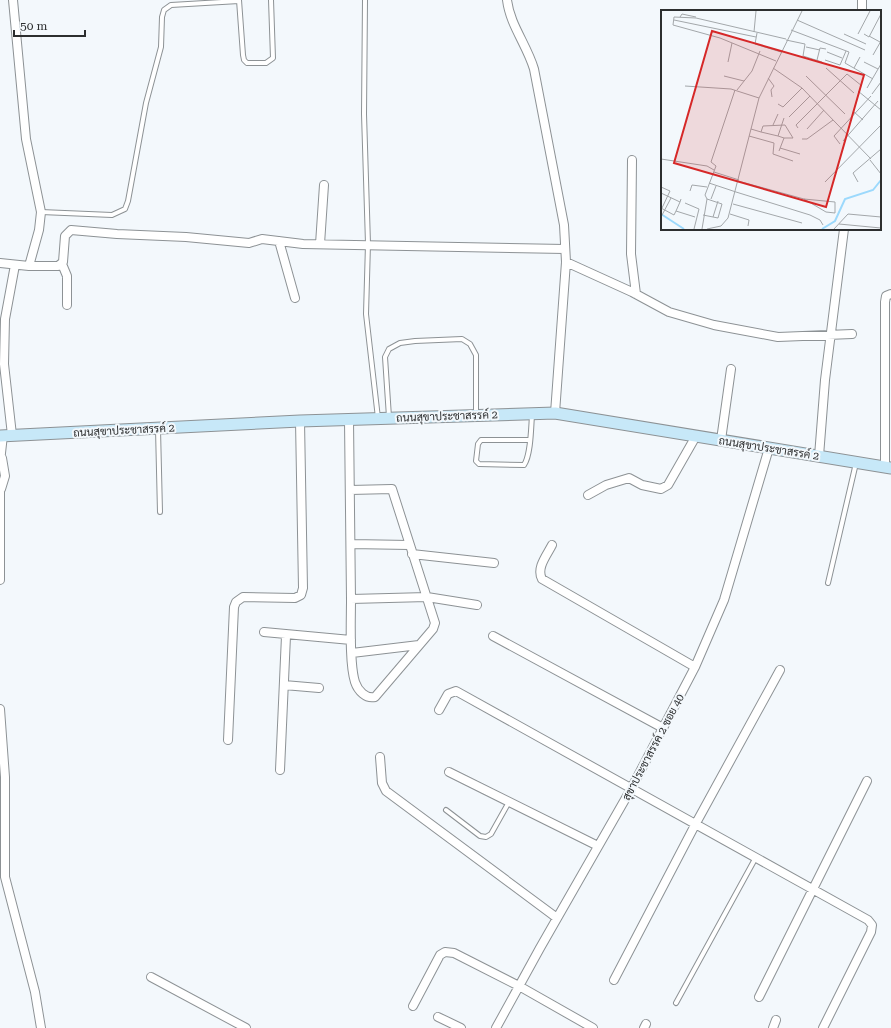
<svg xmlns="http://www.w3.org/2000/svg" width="891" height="1028" viewBox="0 0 891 1028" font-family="'Roboto Serif',Sarabun,serif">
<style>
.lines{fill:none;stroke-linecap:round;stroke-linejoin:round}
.lane-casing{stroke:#8d9295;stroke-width:6}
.street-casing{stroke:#8d9295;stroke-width:10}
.secondary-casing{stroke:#8d9295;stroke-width:13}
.lane{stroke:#fff;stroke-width:4}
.street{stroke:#fff;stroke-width:8}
.secondary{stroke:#c7e8f8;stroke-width:11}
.labels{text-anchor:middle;stroke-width:4;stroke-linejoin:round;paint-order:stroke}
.street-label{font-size:11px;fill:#2c2e2f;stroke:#f3f8fc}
.inset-river{fill:none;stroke:#9cd9fc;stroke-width:2}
.inset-road{fill:none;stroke:#a3a7aa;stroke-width:1}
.view{fill:#d62828;fill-opacity:0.15;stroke:#d62828;stroke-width:2}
.inset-edge{fill:none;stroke:#2c2e2f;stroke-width:2}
</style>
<rect width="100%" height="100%" fill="#f3f8fc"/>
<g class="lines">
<defs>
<path id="lane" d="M239,0L243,55L244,60L247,63H266L273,58L271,0
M365,0L364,114L368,244L366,314L378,418
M41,212L112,215L125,209L128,201L146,103L161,47L162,17L164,10L171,5L239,1
M389,417L385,357L389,349L400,343L415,341L462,339L470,344L476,355V414
M158,429L160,512
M529,440H481L478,444L476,461L479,464L524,465C531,455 531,428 532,415
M828,583L856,463
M446,810L480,836L486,837L491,834L509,802
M676,1003L755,859"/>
<path id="street" d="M13,0L26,139L41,212L39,230L29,266
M507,0C510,25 527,45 534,69L564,225L566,262L555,413
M862,11V0
M632,160L631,254L636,294
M279,241L295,298
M320,244L324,185
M566,262L632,292L669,312L714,325L778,337L852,334
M0,263L29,266H58L63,262L65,236L71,230L117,234L186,237L249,243L262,239L303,244L565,249
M62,264L67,276V305
M349,420C350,480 350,540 351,600C351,621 349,663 355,682C358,691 366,699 375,697L433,629L435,623L392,489L350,490
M12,435L4,364L5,319L15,265
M721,440L731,369
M819,456L825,380L844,229
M0,462L3,435
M885,467V302L886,296L891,294
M0,485V580
M1,489L5,476L2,458
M588,495L606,485L629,478L642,485L661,489L668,485L696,436
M351,544L409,545
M552,545C547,555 536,568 542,579L695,667
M412,554L494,563
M351,599L427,597L477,605
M264,632L351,640
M493,636L663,728
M352,653L419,645
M284,685L319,688
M0,709L5,777V877L35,992L41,1028
M439,710L448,694L456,691L868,920L872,925L871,932L823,1028
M228,740L234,607L236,602L243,597L295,598L301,595L303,588L300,421
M380,757L382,783L386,791L557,918
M280,770L286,636
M449,772L598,846
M151,977L246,1028
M614,980L695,825L780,670
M759,997L867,781
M413,1006L440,955L445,952L454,953L519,986L593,1028
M438,1017L461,1028
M496,1028L540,948L631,789L695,667L724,600L769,448
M644,1028L646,1024
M773,1028L776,1020"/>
<path id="secondary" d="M0,436L300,421L555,413L891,468"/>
</defs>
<use href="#lane" class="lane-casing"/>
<use href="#street" class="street-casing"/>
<use href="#secondary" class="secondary-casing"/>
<use href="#lane" class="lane"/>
<use href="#street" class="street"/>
<use href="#secondary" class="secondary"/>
</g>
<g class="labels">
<g class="street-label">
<text transform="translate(447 416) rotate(-2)" y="4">ถนนสุขาประชาสรรค์ 2</text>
<text transform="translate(124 430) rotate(-3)" y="4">ถนนสุขาประชาสรรค์ 2</text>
<text transform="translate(769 448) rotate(9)" y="4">ถนนสุขาประชาสรรค์ 2</text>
<text transform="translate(653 747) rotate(-62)" y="4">สุขาประชาสรรค์ 2 ซอย 40</text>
</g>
</g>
<g transform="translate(661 10)">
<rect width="220" height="220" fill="#f3f8fc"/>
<path class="inset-river" d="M0,204L23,219M161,219L174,211L184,189L212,180L220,170"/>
<path class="inset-road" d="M19,7L21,4L35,7M13,10L95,27M136,10L204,40M130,20L188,42L184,53L212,69M93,22L95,1M96,23L94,34L120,42M183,24L205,34M197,24L209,1M203,24L208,27L220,4M208,26L219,32M125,30L144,34L142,46L161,52M145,37L159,40M166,42L181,48M212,45L220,31M156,50L159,38L165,39M164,50L179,55L185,41M115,51L59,28L12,15L13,7L35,8L125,29M67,52L71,33M203,52L217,59M112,58L141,78L210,149M165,58L193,83M193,58L199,47M63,66L83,71M145,66L184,104M107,68L113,76L110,80L111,87M24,76L70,79L98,88M206,78L220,54M76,80L91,61L99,41M197,81L220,100M211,84L220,72M117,94L122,97L141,78M192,101L202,110M128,107L149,86M112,115L117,104M137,118L135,115L186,64L201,76M90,119L100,122L117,126L123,128H132L124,115L102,116L100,122M146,119L163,100M88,126L113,133L112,144L132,151M117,126L123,108M141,129H146L172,110M182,131L217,91M179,134L173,126L210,86M119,138L139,144M118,141L123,128M0,149L46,156L53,160M209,150L220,164M53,162L78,170M77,171L143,189L174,192V203L165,202L143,189M164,172L220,115M197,172L192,163L220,139M48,173L75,182M0,177L9,181L1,198M29,181L31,175L46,177M75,182L149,205L159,210L162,215M0,183L19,192L20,189M50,189L55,176M19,192L15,201L34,207M24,193L38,199L33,219M72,194L141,213M0,198L13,205L15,201M69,204L88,210L87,216M42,205L57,208L61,194L46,189M0,207L10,188M52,207L57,191M178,214L220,218M41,219L46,189L44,185L55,156L50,152L74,80M46,219L60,216L67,208L98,88L141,1M173,219L187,204L220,207"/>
<path class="view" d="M51,21L203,65L165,197L13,153Z"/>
<rect width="220" height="220" class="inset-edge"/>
</g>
<path d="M14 30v6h71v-6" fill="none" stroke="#2c2e2f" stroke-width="2"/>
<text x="20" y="30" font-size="12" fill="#2c2e2f" stroke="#f3f8fc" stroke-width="3" paint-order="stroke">50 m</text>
</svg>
